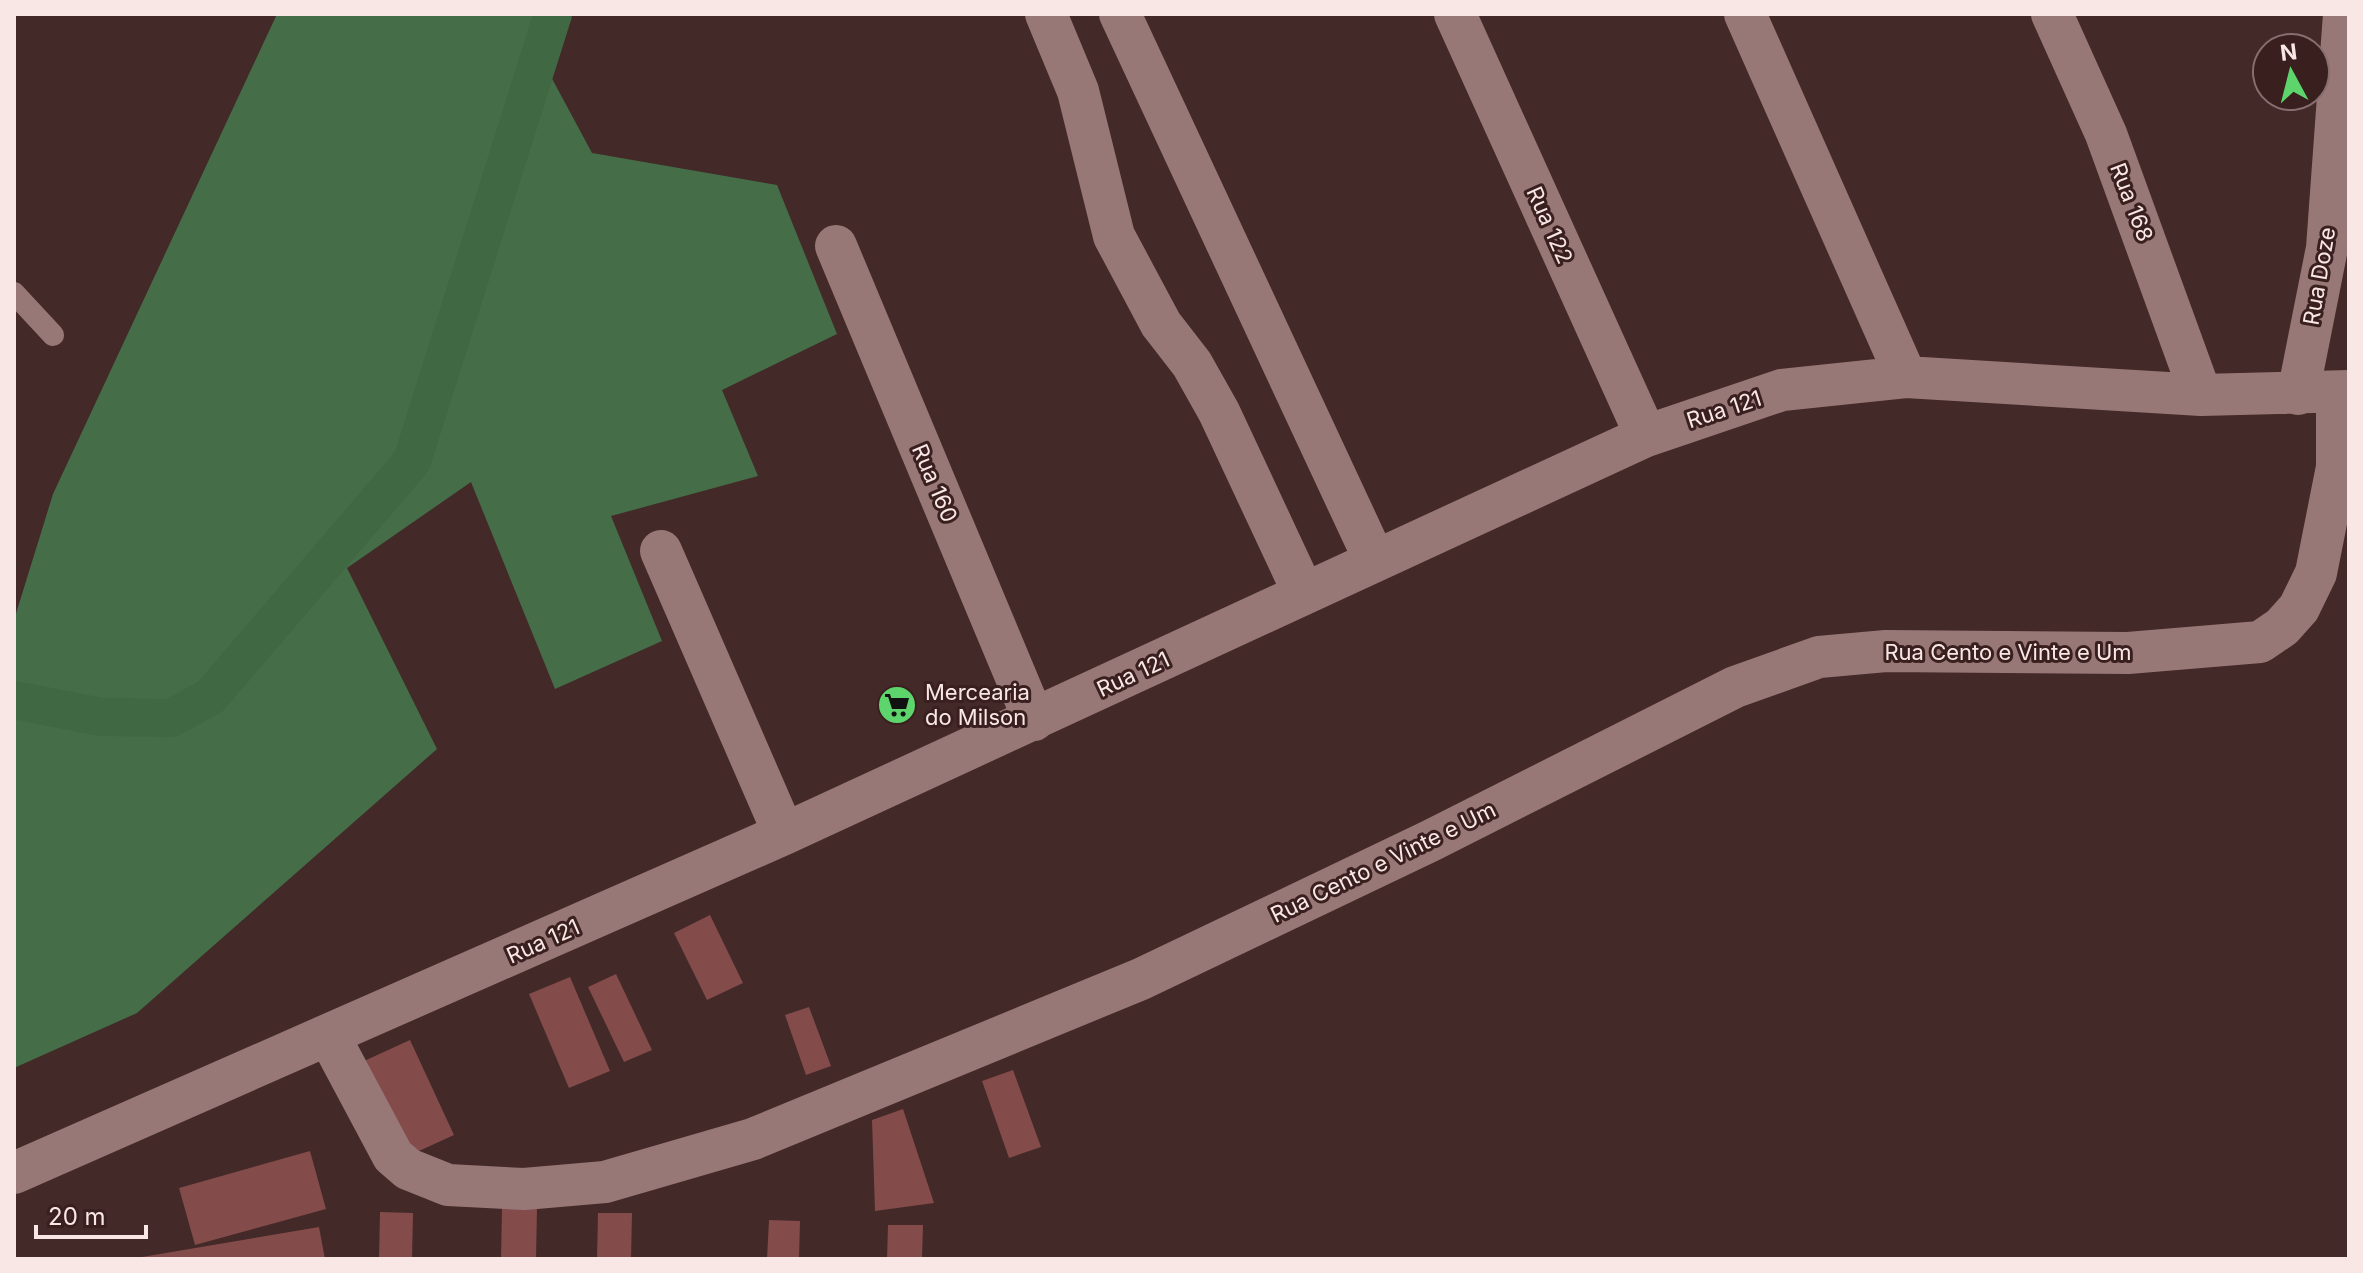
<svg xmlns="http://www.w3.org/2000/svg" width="2363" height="1273" viewBox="0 0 2363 1273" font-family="Inter,sans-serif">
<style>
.forest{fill:#456e48}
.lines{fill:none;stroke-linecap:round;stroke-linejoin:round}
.canal{stroke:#406842;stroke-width:38}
.building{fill:#834b4a}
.lane{stroke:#987877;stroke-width:22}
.street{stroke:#987877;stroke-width:42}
.labels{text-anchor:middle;stroke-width:6;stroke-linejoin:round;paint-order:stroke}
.street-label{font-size:22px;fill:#f9e7e6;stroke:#391f1e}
.poi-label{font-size:22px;fill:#f9e7e6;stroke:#391f1e;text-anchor:start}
</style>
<rect width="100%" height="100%" fill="#432928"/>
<path class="forest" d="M277,14H560L542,60L592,153L777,185L837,334L722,390L758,476L611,516L662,641L555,689L471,482L347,568L437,749L137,1013L14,1068V620L53,494Z"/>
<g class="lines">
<path class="canal" d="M14,700L101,717L171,718L210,697L412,461L553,14"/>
</g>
<path class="building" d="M710,915L743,983L707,1000L674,933Z
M616,974L652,1050L624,1062L588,987Z
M570,977L610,1071L569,1088L529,994Z
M809,1007L831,1066L806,1075L785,1015Z
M410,1040L454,1135L408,1156L364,1061Z
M1013,1070L1041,1147L1009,1158L982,1081Z
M903,1109L934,1203L875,1211L872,1120Z
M310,1151L326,1209L195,1245L179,1188Z
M502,1208H537L536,1259H501Z
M380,1212L413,1213L412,1259H379Z
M598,1213H632L631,1259H597Z
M769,1220L800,1221L799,1259H767Z
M888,1225H923L922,1259H887Z
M319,1227L325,1259H142V1257Z"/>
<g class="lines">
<path class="lane" d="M14,293L53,335"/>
<path class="street" d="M1046,14L1078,91L1114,236L1161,324L1192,364L1219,412L1304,594
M1120,14L1375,561
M1455,14L1646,436
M1745,14L1906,377
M2052,14L2106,134L2201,395
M836,246L1034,720
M2298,394L2327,248L2344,14
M661,551L784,834
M329,1036L393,1156L408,1169L448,1185L524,1189L605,1182L753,1139L1141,979L1430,841L1735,687L1819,657L1886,651L2128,653L2260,642L2282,627L2299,608L2316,573L2337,467V392
M14,1173L784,834L1646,436L1782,390L1906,377L2201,395L2349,391"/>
</g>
<defs>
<symbol id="supermarket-disc" viewBox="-11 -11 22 22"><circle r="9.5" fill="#5ed56c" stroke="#391f1e"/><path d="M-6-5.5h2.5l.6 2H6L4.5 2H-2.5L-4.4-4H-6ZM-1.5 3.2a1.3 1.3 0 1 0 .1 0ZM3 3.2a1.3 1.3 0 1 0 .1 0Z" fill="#111"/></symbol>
</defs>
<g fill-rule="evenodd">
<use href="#supermarket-disc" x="875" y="683" width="44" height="44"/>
</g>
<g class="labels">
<g class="street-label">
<text transform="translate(2132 202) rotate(69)" y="8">Rua 168</text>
<text transform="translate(1550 225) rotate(66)" y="8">Rua 122</text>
<text transform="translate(2319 276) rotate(-80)" y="8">Rua Doze</text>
<text transform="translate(1724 409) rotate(-18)" y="8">Rua 121</text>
<text transform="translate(935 483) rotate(67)" y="8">Rua 160</text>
<text x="2008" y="660">Rua Cento e Vinte e Um</text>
<text transform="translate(1133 674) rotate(-25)" y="8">Rua 121</text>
<text transform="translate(1383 862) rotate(-26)" y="8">Rua Cento e Vinte e Um</text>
<text transform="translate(543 941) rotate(-24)" y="8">Rua 121</text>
</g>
<g class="poi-label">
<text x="925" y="700">Mercearia<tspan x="925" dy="25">do Milson</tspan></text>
</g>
</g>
<rect width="2363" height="1273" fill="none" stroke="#f9e7e6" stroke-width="32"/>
<g transform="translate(2291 72) rotate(353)"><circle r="38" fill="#391f1e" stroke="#866f6e" stroke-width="2"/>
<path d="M0-6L14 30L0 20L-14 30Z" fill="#5ed56c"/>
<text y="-12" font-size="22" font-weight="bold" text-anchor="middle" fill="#f9e7e6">N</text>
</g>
<path d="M36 1225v12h110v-12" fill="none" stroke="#f9e7e6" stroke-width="4"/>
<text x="48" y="1225" font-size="24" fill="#f9e7e6" stroke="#391f1e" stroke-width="6" paint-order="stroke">20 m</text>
</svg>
